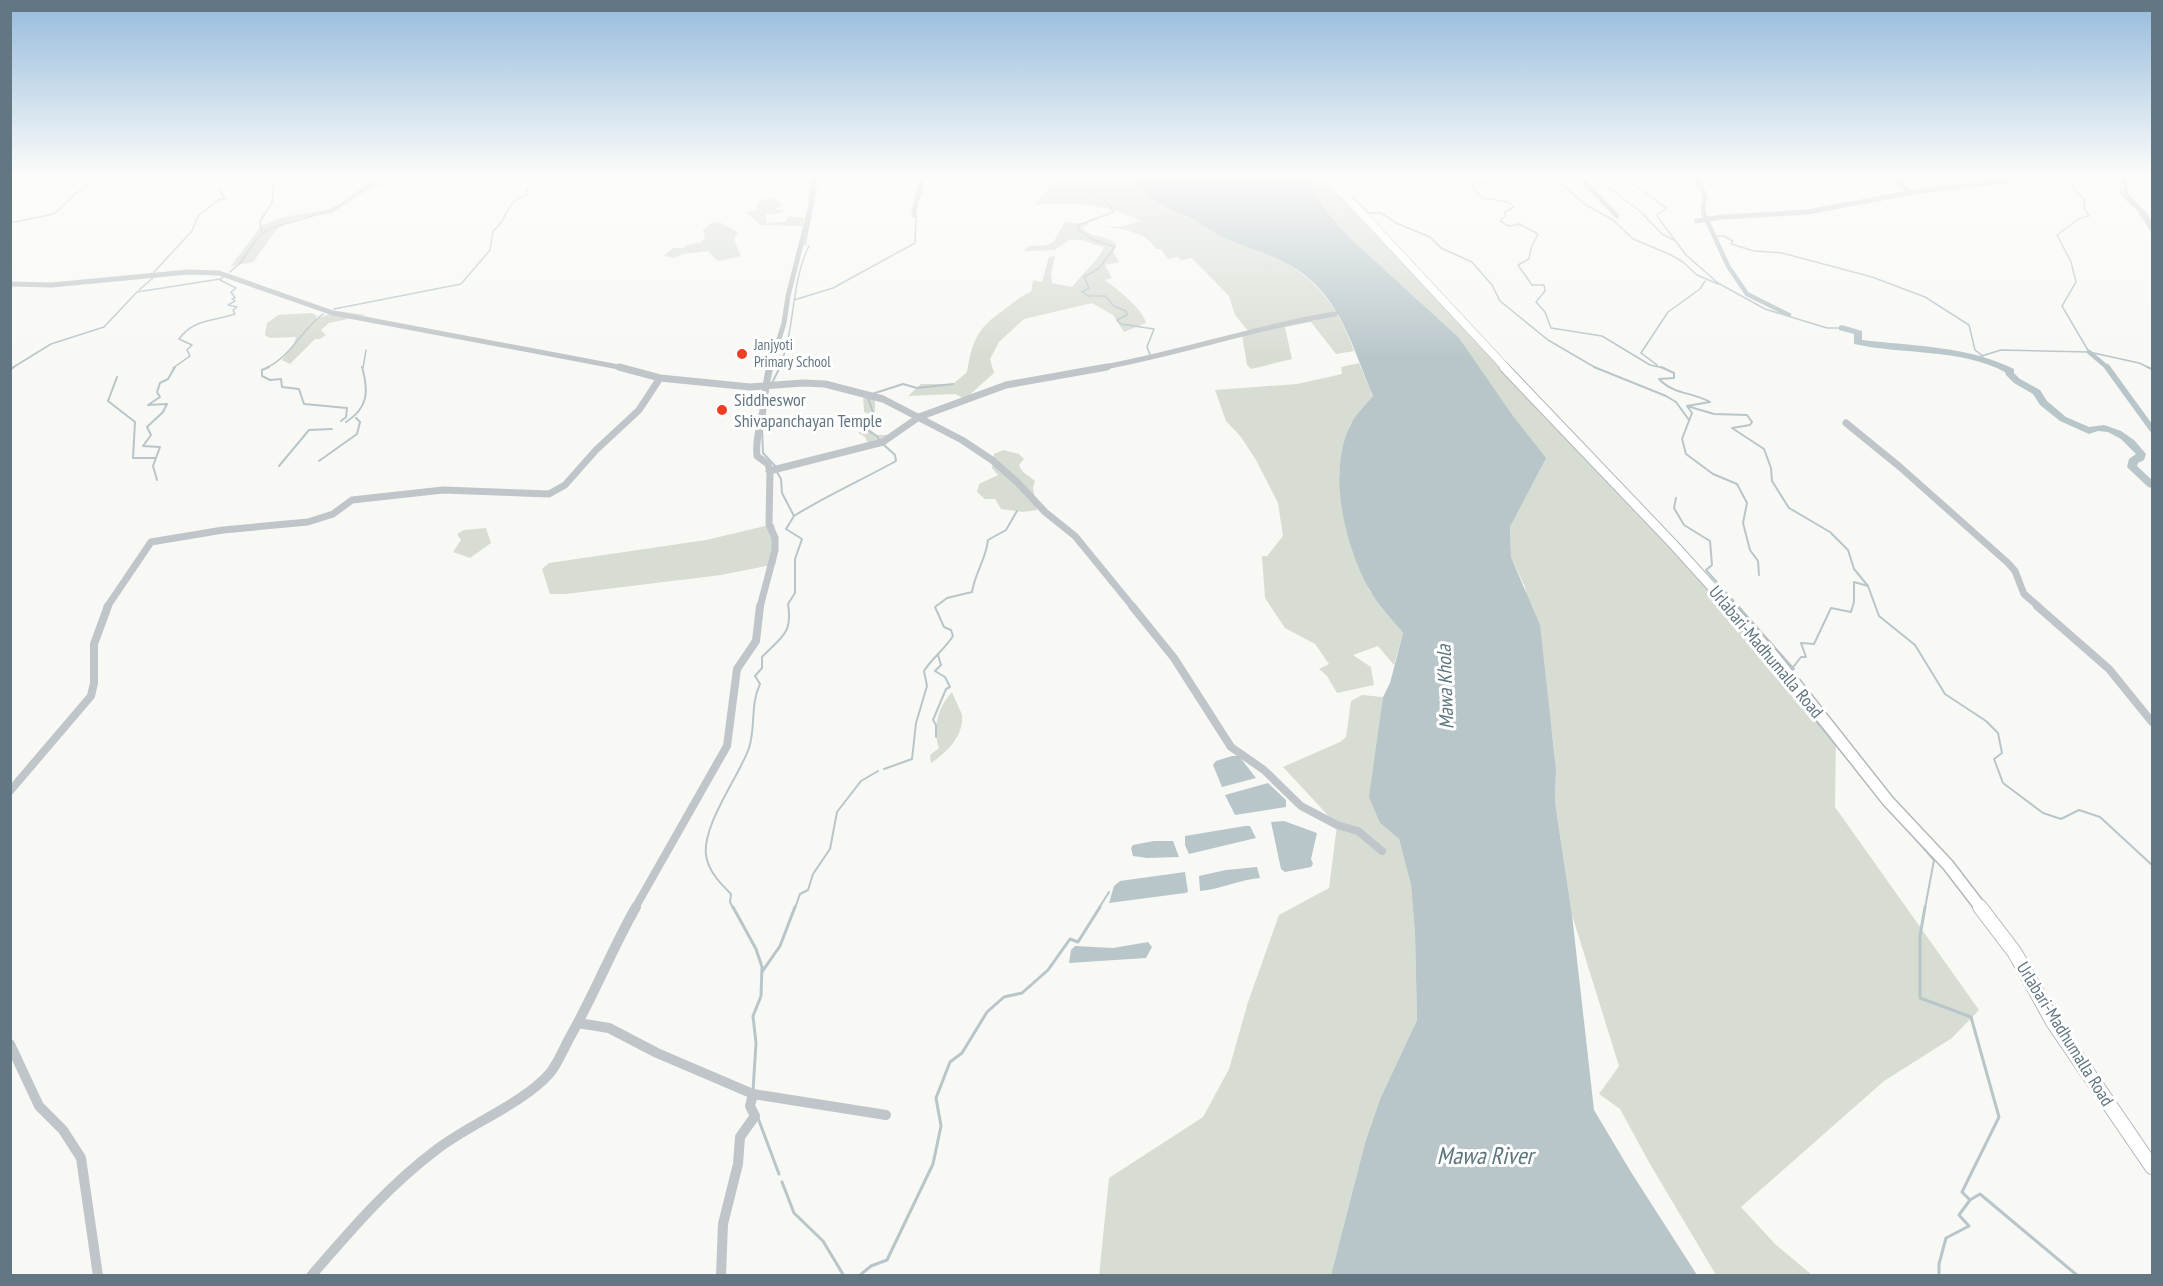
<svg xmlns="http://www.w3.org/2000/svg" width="2163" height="1286" viewBox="0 0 2163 1286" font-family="'PT Sans Narrow',sans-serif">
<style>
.green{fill:#d8ddd4}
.water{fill:#b8c6ca}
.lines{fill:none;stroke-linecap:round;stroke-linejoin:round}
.stream-far2{stroke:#b8c6ca;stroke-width:1.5}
.stream-far1{stroke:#b8c6ca;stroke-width:2}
.stream{stroke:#b8c6ca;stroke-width:3}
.canal-far1{stroke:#b8c6ca;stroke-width:4.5}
.canal{stroke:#b8c6ca;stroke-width:6}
.river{fill:#b8c6ca;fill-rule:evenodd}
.secondary-far3-casing{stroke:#b1b9bd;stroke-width:9}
.secondary-far2-casing{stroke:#b1b9bd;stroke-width:11}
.secondary-far1-casing{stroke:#b1b9bd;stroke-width:14}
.secondary-casing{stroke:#b1b9bd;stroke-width:16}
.street-far3{stroke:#bfc5c8;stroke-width:5}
.street-far2{stroke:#bfc5c8;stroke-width:7}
.street-far1{stroke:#bfc5c8;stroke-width:8}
.street{stroke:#bfc5c8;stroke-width:10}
.secondary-far3{stroke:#fff;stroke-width:8}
.secondary-far2{stroke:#fff;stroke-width:9}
.secondary-far1{stroke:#fff;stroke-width:11}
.secondary{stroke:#fff;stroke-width:14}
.poi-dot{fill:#ec3e22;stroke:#fff;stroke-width:2}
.labels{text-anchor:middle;stroke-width:6;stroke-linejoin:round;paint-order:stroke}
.far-poi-label{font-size:15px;fill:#627782;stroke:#fff;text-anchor:start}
.poi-label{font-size:18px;fill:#627782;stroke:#fff;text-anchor:start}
.street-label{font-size:18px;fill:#627782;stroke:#fff}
.water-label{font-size:20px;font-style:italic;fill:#5d767c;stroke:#fff}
.near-water-label{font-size:24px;font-style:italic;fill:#5d767c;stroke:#fff}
</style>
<rect width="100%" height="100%" fill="#f8f8f5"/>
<path class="green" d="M364,177H372L376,185L332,213L299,218L278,228L253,262L231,266L261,226L279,218L329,209L345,201L365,185Z
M1057,177H1135C1151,207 1169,207 1197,222C1204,225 1209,231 1216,234C1232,241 1249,244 1264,251C1311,273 1337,302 1354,351L1336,354L1311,322L1285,327L1292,359L1251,369L1247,365L1242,335L1249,332L1235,315L1229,296L1192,258L1181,260L1178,257L1168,259L1161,249H1156C1146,231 1120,229 1101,226L1119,227L1141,221C1107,204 1072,202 1035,205Z
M1304,177H1328L1639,510L1836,735L1835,807L1979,1010L1952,1038L1884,1081L1741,1207L1775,1244L1812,1275H1716L1650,1164L1620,1109L1599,1094L1619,1066L1572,915L1555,802L1556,769L1552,732L1525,587L1511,557L1510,527L1545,458L1421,303L1349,237L1330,216Z
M771,198L783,204L781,207L774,209L785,210L778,214H766V223L785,222L789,216L804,218L803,226L760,225L746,212L756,211L758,209L756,204L761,200Z
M719,222L738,232L734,239L741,256L718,261L708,251L683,254L674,258L664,256L673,248H685L684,246L701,242L705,238L703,230L711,223Z
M1065,222L1091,224L1082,227C1089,239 1106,234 1116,244L1113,251L1119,262L1105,265L1112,278L1105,280C1116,288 1144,310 1146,323L1124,332L1113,315L1092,303L1024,319L999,342L990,359L994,373L965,399L955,394L908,396L921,384H953L967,372C973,336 979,327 1009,306C1017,300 1022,295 1031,292L1033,280L1042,282L1049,257L1055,256L1051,274L1052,283L1072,287C1080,277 1100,258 1104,247L1080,240H1069L1055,250L1024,251L1028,246C1059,245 1050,245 1065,222Z
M338,311L366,315L329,323L321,330L326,335L320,339H315L290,364L282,360L294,344L296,337L270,338L265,335L267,323L278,315L312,313L317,316L316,319Z
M1359,363L1373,397L1350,425L1342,450L1339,474L1369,590L1403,633L1394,665L1378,646L1353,655L1371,667L1374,685L1337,693L1327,676L1319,669L1329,664L1315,644L1285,628L1265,598L1262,556H1267L1283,536L1278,503L1256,460L1241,437L1226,421L1215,390L1297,384L1342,374L1341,367Z
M863,395L875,400V414L870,421L868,428L877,435H888L880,447L869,445L865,437L858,433L863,431L869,414L864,412Z
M1003,450L1019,454L1024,459L1019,465L1022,471L1035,481L1033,488L1037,510L1023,512L1001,509L995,499H985L977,492L979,484L998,475L992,468L994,454Z
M774,524L777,546L776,564L721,575L566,594H550L542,569L549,563L706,540Z
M486,528L491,543L470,558L453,552L461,540L457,534L464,530Z
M952,692C954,698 961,711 962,715C964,736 946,753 931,763L930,755L939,748C932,728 938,707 952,692Z
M1362,695L1383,697L1378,739L1380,823L1399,839L1411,885L1415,934L1417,1020L1380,1099L1365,1143L1331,1275L1099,1276L1109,1178L1203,1117L1229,1069L1248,1002L1279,915L1329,888L1337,825L1283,767L1340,742L1346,737L1351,701Z"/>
<path class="water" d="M1135,177H1304L1330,216L1349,237L1459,338L1513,416L1546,458L1510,527L1511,557L1540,625L1556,769L1555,802L1572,915L1594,1110L1631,1172L1697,1275H1331L1365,1143L1380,1099L1417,1020L1415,934L1411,885L1399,839L1380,823L1369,797L1383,697L1390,683L1403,633C1392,619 1378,605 1369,589C1345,545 1327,473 1350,426C1355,415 1365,406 1373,396C1355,355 1344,307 1307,277C1280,254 1246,249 1216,234C1209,230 1203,225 1196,221C1169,207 1151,207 1135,177Z
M1232,756H1239L1256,778L1222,787L1213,765L1216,761Z
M1268,783L1286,800V807L1235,815L1225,795Z
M1284,821L1317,833L1311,859L1313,864L1311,867L1285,872L1281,869L1271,822Z
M1245,826H1250L1256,838L1189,854L1185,845V836Z
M1154,841H1173L1179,857L1147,858L1133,856L1131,848L1133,845Z
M1257,867L1260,878C1239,880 1221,889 1200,891L1199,876L1226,870Z
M1185,872L1188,892L1185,893L1109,903L1114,886L1120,881Z
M1148,942L1152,947L1146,958L1069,963L1071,950L1075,946L1113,948Z"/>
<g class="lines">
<path class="stream-far2" d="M1489,177L1491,182L1470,183L1482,198L1508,202L1514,207L1505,212V216L1500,221L1509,226L1519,224L1538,234L1531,248L1529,259L1518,265L1532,285H1544L1545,291L1536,302L1545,312L1551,328L1602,336L1650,365L1664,368
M1558,177V181L1586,205L1613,220L1633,239L1669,254L1683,262L1697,275L1718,284
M1594,177L1640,211L1662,234L1676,241
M1617,177L1632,183L1666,208L1657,215L1659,219L1686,255L1718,283L1765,309L1827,328H1842
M2065,177L2085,201L2084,208L2089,216L2080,218L2057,235L2071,262L2076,282L2062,306L2089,352
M2118,177L2122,195L2133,206
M10,182L16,177
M1086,188L1089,177
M366,189L402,177
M1086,189L1091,195L1104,200L1114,212L1079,225V230L1091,239L1115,247L1098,269L1084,277L1089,288L1082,292L1088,296H1105L1114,306L1126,311L1127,315L1117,320L1121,324L1154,329L1147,347L1150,355
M1353,197L1368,213H1381L1396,223L1430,237L1441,248L1472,262L1492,285L1500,301L1548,340L1596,368
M809,198L811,183
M919,199L922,194L921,184L927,177
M2139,212L2152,232
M10,223L54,214L75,194L99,177
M262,234L260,221L272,203L274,183
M1715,236H1724L1733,241L1731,244L1754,251L1782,253L1872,277L1925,297L1969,325L1975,350L1983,356
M805,245L818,177
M154,272L192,231L198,216L218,200L225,199L220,191L221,187
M230,272L240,263L258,237L271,228L333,210L366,187L370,183L367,177
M139,290L153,278
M794,300L833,288L915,243L916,216
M334,309L461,284L490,250L493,231C510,218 503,203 526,195L527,189L540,177
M1975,358L2001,350L2089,352L2139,363L2150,368
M1657,365L1641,353L1668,312L1700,289L1705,281
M12,368L51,344L104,327L137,292L220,279
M173,368L190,356L187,350L192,345L179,339C193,319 214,321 235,314L233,310L237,307L228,305L235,301L232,299L235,298L231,292L236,288L220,280L224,276
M266,368C292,356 301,330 323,314
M363,368L366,350
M779,368C796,330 790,284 809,246"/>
<path class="stream-far1" d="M269,367L262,370V376L270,380L281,379L282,387L299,389L304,404L347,408L346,417L341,421
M1594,367L1666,396L1676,402L1689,420
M1661,367L1674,373V378L1659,379C1674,395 1693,392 1710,402L1687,406L1692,413L1682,439L1686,454L1713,474L1737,484L1747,503L1743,523L1750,550L1758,561L1759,575
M2147,367L2152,369
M10,370L14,367
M117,377L108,401L135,422L133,458H155
M772,383L780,367
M872,394L903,384L917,388L953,384
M868,398L873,412L866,429L878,437L879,441
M1687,406L1714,414L1747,415L1752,422L1750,425L1732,428L1764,449L1771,468L1772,481L1789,508L1830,532L1848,550L1854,569L1868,586L1879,616L1915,645L1945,694L1986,721L1998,733L2002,753L1994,759L2003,783L2043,813L2061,819L2079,810L2100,817L2152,865
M346,422C368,408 369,392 362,367
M762,429L763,453L777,468
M319,461L357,434L360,422L356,418
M279,466L309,430L332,429
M157,480L153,466L160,447L143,446L151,435L147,427L163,412L167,404L148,405L160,397L157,392L160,383L168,379L175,367
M1676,498L1674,508L1684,525L1710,541L1712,565L1706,570L1794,669
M794,516C827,495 862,480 896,461L895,455L884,445
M1791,670L1801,657H1806L1801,643L1814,644L1831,608L1851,612L1854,602V582L1868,586
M1779,672H1776L1846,757
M936,737V725L933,720L946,689L950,687L945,677L935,671L941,665L938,655
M884,769L912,759L916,723L927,686L924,671C933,657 944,650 953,636L951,630L944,627L935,607L947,598L972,592C975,573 986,559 988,540L1006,530L1017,511
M1898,819L1934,860L1925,908
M733,908L730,902L731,894C721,884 711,874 707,860C698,830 739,777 749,748C756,726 750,705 760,684L755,676L762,668V657C781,637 793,634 788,604L795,593V559L802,539L786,529L794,516L782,493L781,479L777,472
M795,908L800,894L808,890L813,874L830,849L837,812L861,781L878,771
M1099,908L1109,892"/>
<path class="stream" d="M733,907L756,949L762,967L761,996L753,1016L756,1043L753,1091
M1925,907L1920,936V998L1971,1017L1999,1117L1962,1192L1970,1200L1980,1194L2078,1276
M762,972L780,946L795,907
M758,1118L779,1174
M782,1182L794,1213L823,1241L844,1276
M859,1276L871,1266L887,1260L933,1164L941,1126L936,1098L950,1062L962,1053L987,1012L1004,997L1022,993L1048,970L1070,939L1078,942L1100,907
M1939,1276V1264L1946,1238L1969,1226L1959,1215L1970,1200"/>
<path class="canal-far1" d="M1699,181L1705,196L1703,212L1728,266L1747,294L1789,315
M2089,352L2108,368"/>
<path class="canal" d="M2107,367L2152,429"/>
<path class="river" d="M1842,325L1862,331V340C1912,346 1968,346 2014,369V373L2020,379L2040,390L2047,401L2066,417L2089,427L2104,425L2121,431L2134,440L2146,454L2144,460L2138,463L2137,466L2152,480V488L2148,487L2127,467L2129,459L2136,454L2121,439L2108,432L2098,431L2089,434L2060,421L2040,405L2033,394L2014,383L2006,375L2005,372C1959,348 1904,355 1854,344V334L1839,330V326Z"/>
<defs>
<path id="secondary-far3" d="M1328,177L1506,368"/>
<path id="secondary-far2" d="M1504,367L1673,544L1730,607"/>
<path id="secondary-far1" d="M1728,606L1775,658L1888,801L1948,865L1981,908"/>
<path id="secondary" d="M1980,907L2015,953L2053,1022L2152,1167"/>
</defs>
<use href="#secondary-far3" class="secondary-far3-casing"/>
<use href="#secondary-far2" class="secondary-far2-casing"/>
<use href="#secondary-far1" class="secondary-far1-casing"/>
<use href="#secondary" class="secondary-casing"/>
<path class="street-far3" d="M1579,177L1617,216
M1695,177L1699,187
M1893,177L1910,193
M2124,177L2126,195L2146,216L2152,228
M914,215C914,202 920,194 920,181L924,177
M1697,221L1723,217L1808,212L1914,192L2013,180L2021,177
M10,284L52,285L188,272L219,273L333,313L624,368
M770,368L784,323L788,296L811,205L814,177
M1099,368C1178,354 1255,327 1335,314"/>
<path class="street-far2" d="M619,367L660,378L750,387L803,383L825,384L883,399L962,440L992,460L1017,482L1045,512L1075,536L1133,607
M1846,423L1900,467L2008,563L2015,571L2024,594L2039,607
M769,471L883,442L919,417L1006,385L1107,367
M107,607L151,542L223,530L308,522L333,514L352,500L443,490L549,494L565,485L596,450L639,410L660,378
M760,607L775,550V538L769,524L770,472L768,464L757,456C755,436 761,427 763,409C765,394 766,381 770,367"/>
<path class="street-far1" d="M1132,606L1174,658L1231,747L1264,770L1301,806L1337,825L1358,831L1382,851
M2037,606L2109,669L2152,722
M10,791L91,696L94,683V644L108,606
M635,908L727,746L737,669L756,641L760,606"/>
<path class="street" d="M578,1023L609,1028L657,1053L753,1094L886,1115
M10,1044L39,1106L63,1130L81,1158L98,1276
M311,1276C350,1231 388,1186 436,1150C469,1124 523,1104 550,1073C558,1063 564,1048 570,1037C594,995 612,949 636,907
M721,1276L723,1224L738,1164L740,1137L755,1116L750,1106L753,1094"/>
<use href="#secondary-far3" class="secondary-far3"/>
<use href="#secondary-far2" class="secondary-far2"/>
<use href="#secondary-far1" class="secondary-far1"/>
<use href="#secondary" class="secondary"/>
</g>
<linearGradient id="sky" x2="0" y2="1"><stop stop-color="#95bbdc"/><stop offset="0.49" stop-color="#fcfcfa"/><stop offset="1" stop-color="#fcfcfa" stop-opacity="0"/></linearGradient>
<rect width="2163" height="358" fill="url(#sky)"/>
<g class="poi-dot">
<circle cx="742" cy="354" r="6"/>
<circle cx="722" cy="410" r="6"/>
</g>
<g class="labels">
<g class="far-poi-label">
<text x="754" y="350">Janjyoti<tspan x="754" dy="17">Primary School</tspan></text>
</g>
<g class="poi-label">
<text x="734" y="406">Siddheswor<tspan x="734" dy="21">Shivapanchayan Temple</tspan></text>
</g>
<g class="street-label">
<text transform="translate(1766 652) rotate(50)" y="6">Urlabari-Madhumalla Road</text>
<text transform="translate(2065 1034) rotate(58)" y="6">Urlabari-Madhumalla Road</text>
</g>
<g class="water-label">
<text transform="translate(1445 687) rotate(-92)" y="7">Mawa Khola</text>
</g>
<g class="near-water-label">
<text x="1485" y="1164">Mawa River</text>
</g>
</g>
<rect width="2163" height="1286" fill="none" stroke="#627782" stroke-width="24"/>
</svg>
